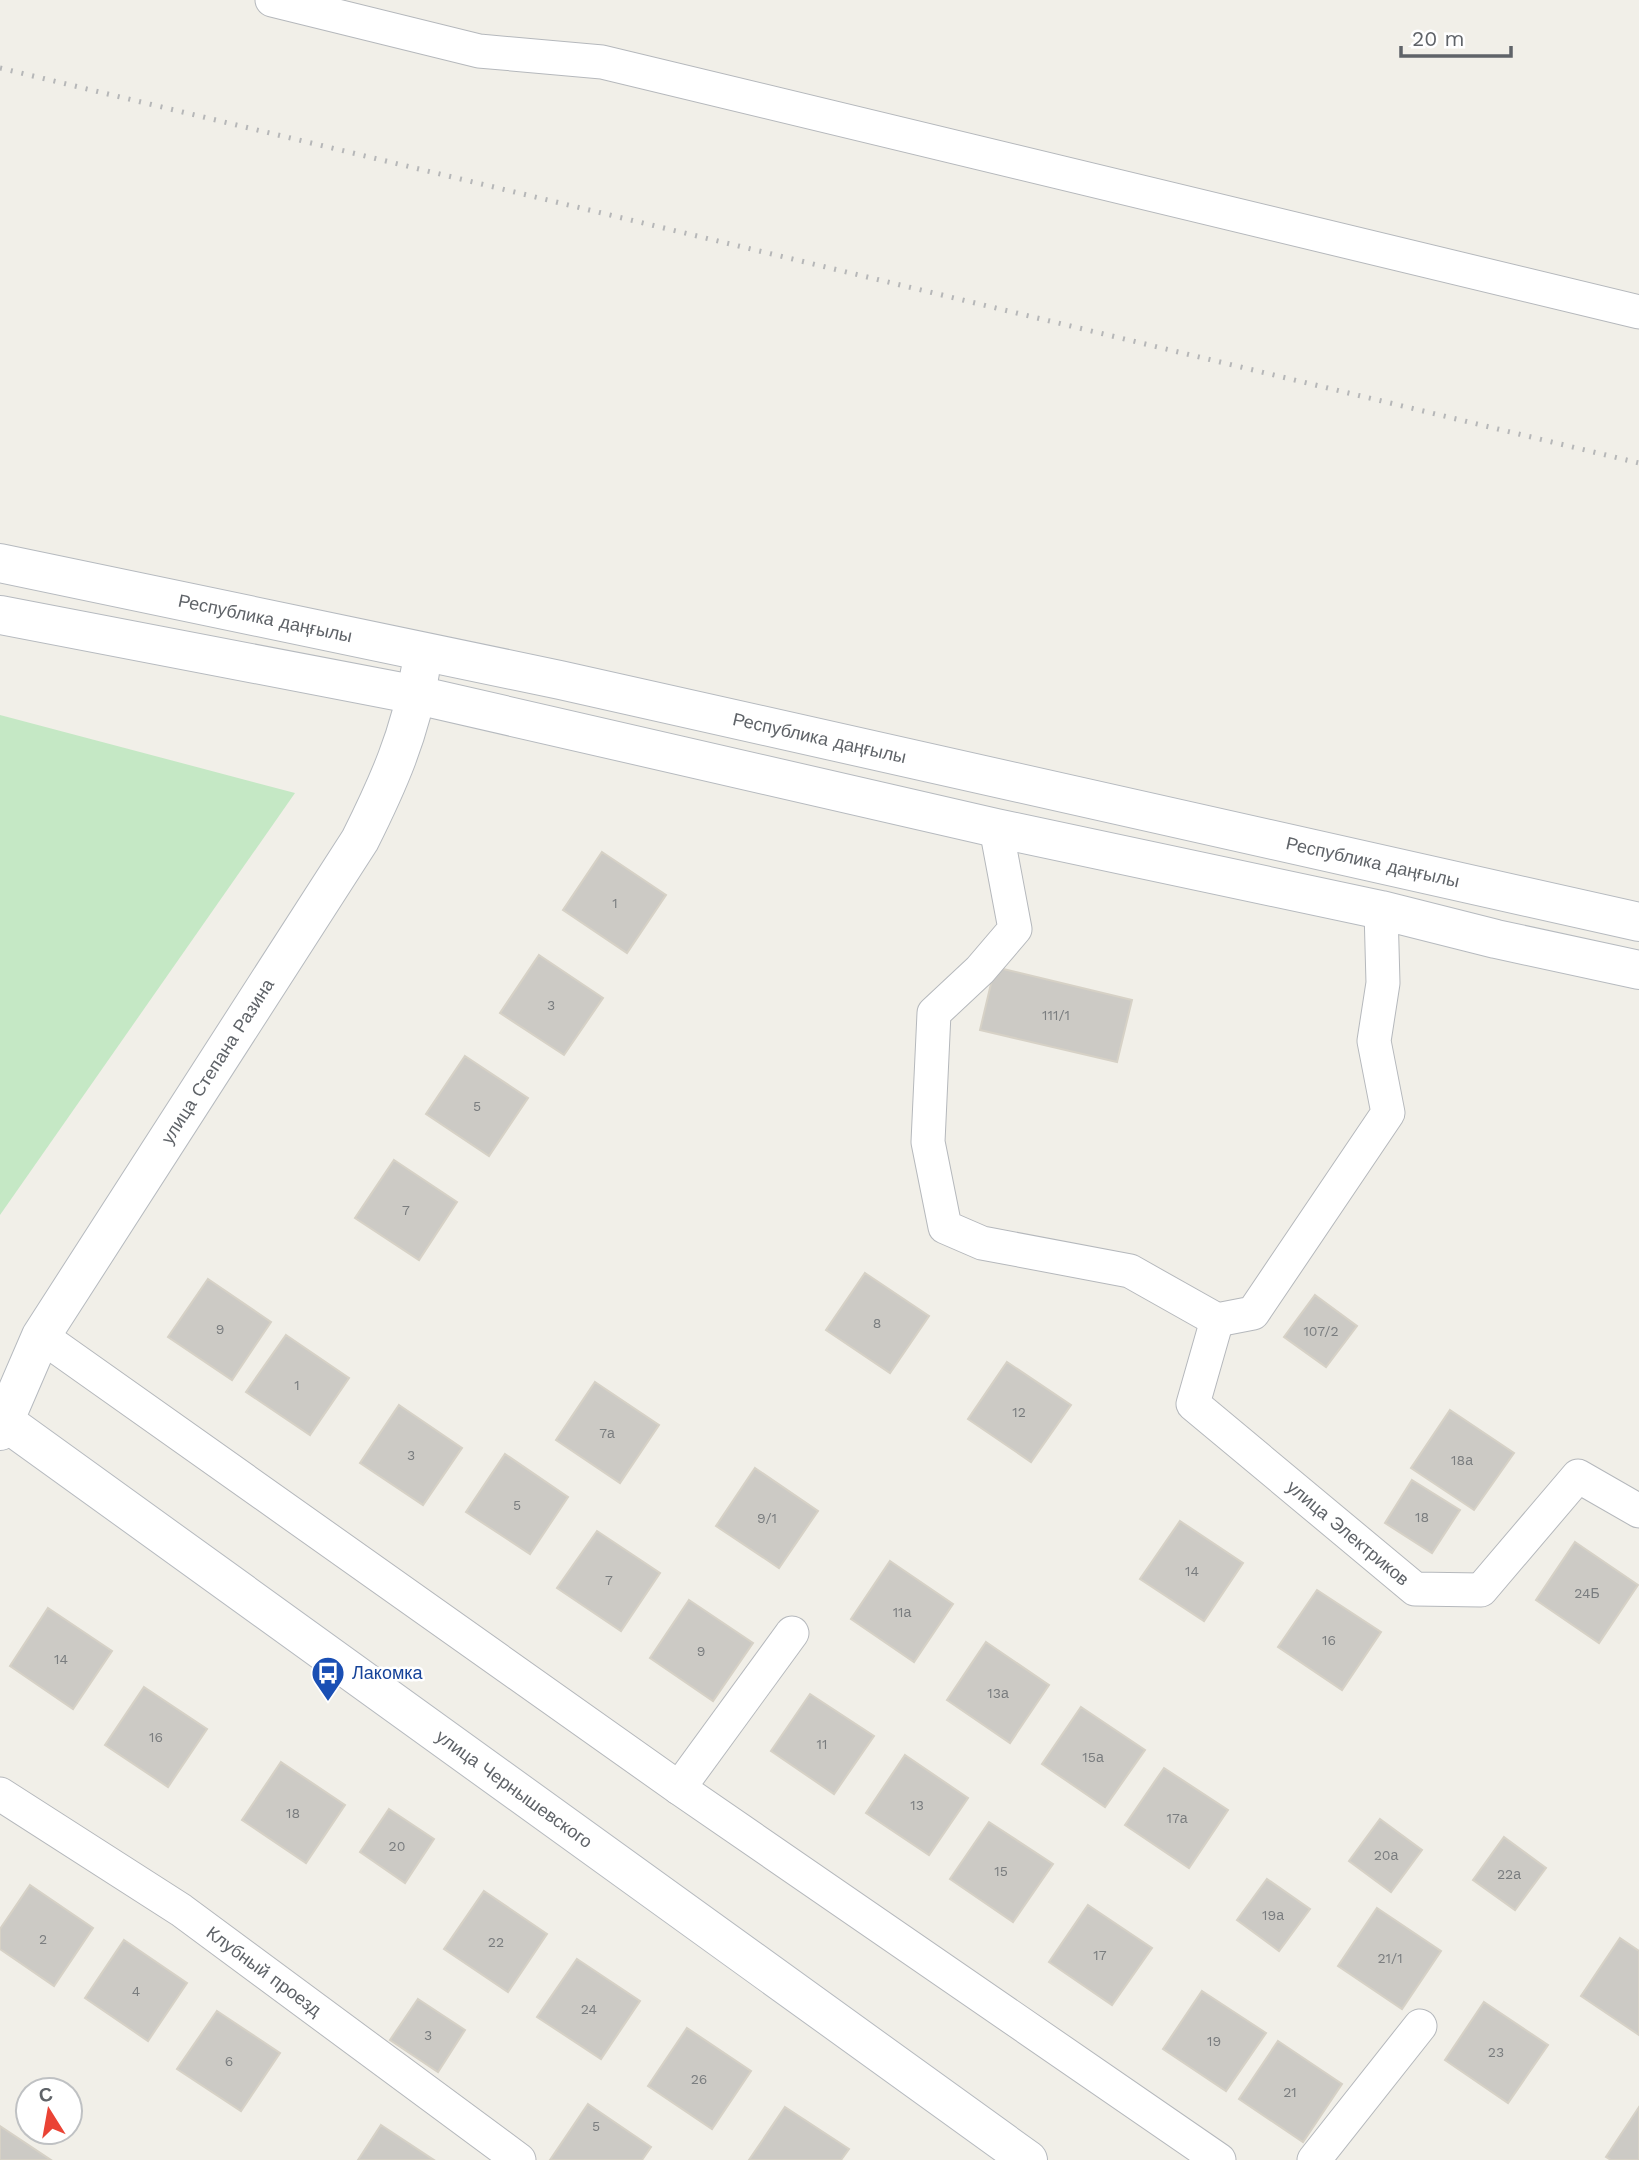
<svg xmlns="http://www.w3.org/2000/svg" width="1639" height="2160" viewBox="0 0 1639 2160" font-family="'Work Sans',sans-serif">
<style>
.green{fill:#c5e8c5}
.building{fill:#cccac5;stroke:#d6d1c6;stroke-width:2}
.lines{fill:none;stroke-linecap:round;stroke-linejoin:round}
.street-casing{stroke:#b5b8bc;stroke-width:35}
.secondary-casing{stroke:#b6babf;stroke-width:40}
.street{stroke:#fff;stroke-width:33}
.secondary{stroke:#fff;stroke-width:38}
.rail{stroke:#b6b7b8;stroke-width:5;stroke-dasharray:2 9;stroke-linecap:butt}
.labels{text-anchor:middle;stroke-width:5;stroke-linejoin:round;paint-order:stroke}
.number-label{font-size:14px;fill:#7a7d7f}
.street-label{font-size:18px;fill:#5f6368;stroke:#fff}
.transit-label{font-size:18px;fill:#164399;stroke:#fff;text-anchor:start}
</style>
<rect width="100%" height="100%" fill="#f1efe8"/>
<path class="green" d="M0,715L295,793L0,1215Z"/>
<path class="building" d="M602,852L666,895L627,953L563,910Z
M539,955L603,998L564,1055L500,1013Z
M995,967L1132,1000L1117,1062L980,1030Z
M465,1056L528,1098L489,1156L426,1114Z
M394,1160L457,1202L419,1260L355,1218Z
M865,1273L929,1316L890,1373L826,1330Z
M208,1279L271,1322L232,1380L168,1337Z
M1315,1295L1357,1326L1326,1367L1284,1337Z
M286,1335L349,1378L310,1435L246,1392Z
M1007,1362L1071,1405L1031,1462L968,1419Z
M595,1382L659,1425L620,1483L556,1440Z
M399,1405L462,1448L423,1505L360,1463Z
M1450,1410L1514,1453L1474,1510L1411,1468Z
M505,1454L568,1497L530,1554L466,1512Z
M755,1468L818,1511L779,1568L716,1526Z
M1412,1480L1460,1510L1432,1553L1385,1523Z
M1180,1521L1243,1563L1204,1621L1140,1579Z
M597,1531L660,1573L621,1631L557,1588Z
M1575,1542L1638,1585L1599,1643L1536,1600Z
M890,1561L953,1604L914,1662L851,1619Z
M1317,1590L1381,1632L1342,1690L1278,1647Z
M689,1600L753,1643L713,1701L650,1658Z
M48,1608L112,1651L73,1709L10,1666Z
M986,1642L1049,1685L1010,1743L947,1700Z
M144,1687L207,1729L168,1787L105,1745Z
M810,1694L874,1736L834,1794L771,1751Z
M1081,1707L1145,1750L1105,1807L1042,1764Z
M905,1755L968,1798L929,1855L866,1813Z
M281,1762L345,1805L306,1863L242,1820Z
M1164,1768L1228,1810L1189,1868L1125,1825Z
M389,1809L434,1839L405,1883L360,1852Z
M1380,1819L1422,1850L1391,1892L1349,1861Z
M989,1822L1053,1864L1013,1922L950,1879Z
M1504,1837L1546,1868L1515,1910L1473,1880Z
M1267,1879L1310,1909L1279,1951L1237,1920Z
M30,1885L93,1928L54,1986L0,1949V1929Z
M484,1891L547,1934L508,1992L444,1949Z
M1088,1905L1152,1948L1112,2005L1049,1962Z
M1377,1908L1441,1951L1402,2009L1338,1966Z
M1620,1938L1639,1951V2035L1581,1996Z
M124,1940L187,1983L148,2041L85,1998Z
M577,1959L640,2001L601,2059L537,2017Z
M1202,1991L1266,2033L1226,2091L1163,2049Z
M418,1999L465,2030L438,2072L390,2040Z
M1484,2002L1548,2045L1508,2103L1445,2060Z
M217,2011L280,2053L241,2111L177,2069Z
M687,2028L751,2071L712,2129L648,2086Z
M1278,2041L1342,2084L1303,2142L1239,2099Z
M588,2104L651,2147L642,2160H550Z
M785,2107L849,2149L841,2160H749Z
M1639,2107V2160H1611L1606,2157Z
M381,2125L434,2160H358Z
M0,2126L51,2160H0Z"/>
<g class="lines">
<defs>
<g id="street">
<path d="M272,0L479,51L602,62L1639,312"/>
<path d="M996,828L1015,929L980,970L934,1013L928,1142L945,1227L982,1243L1130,1271L1217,1320L1253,1313L1388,1113L1374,1041L1383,983L1381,910"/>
<path id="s1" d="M1217,1320L1193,1404L1415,1589L1481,1590L1578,1476L1639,1511"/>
<path d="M41,1336L679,1788L1219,2160"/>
<path d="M679,1788L792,1633"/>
<path id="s2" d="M0,1794L181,1910L519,2160"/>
<path d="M1314,2160L1420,2026"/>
</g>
<g id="secondary">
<path id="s3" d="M0,563L560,680L1639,922"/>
<path d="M0,615L417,695L996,828L1381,910L1496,939L1639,970"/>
<path id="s4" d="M0,1418L1028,2160"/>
<path id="s5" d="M0,1431L41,1336L360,840C387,786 411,733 420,672"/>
</g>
</defs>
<use href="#street" class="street-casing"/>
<use href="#secondary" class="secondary-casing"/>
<use href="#street" class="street"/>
<use href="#secondary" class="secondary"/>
<path class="rail" d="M0,68L1639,463"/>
</g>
<defs>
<symbol id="bus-pin" viewBox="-11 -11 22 30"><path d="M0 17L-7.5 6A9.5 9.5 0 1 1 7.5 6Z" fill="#1a4fb4" stroke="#fff"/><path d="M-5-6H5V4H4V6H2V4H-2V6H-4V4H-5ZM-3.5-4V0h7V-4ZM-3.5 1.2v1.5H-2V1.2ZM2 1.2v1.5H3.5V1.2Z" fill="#fff"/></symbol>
</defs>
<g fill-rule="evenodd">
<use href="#bus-pin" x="309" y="1654" width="38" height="52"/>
</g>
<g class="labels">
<g class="number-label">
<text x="615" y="908">1</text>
<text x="551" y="1010">3</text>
<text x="1056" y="1020">111/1</text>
<text x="477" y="1111">5</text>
<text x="406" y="1215">7</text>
<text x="877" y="1328">8</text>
<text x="220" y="1334">9</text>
<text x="1321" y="1336">107/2</text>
<text x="297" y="1390">1</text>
<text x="1019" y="1417">12</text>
<text x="607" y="1438">7а</text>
<text x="411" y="1460">3</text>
<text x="1462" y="1465">18а</text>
<text x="517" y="1510">5</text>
<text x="1422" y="1522">18</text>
<text x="767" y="1523">9/1</text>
<text x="1192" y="1576">14</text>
<text x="609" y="1585">7</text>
<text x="1587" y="1598">24Б</text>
<text x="902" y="1617">11а</text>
<text x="1329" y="1645">16</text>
<text x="701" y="1656">9</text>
<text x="61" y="1664">14</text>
<text x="998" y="1698">13а</text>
<text x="156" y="1742">16</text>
<text x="822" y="1749">11</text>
<text x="1093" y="1762">15а</text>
<text x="917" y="1810">13</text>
<text x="293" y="1818">18</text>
<text x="1177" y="1823">17а</text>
<text x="397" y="1851">20</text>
<text x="1386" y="1860">20а</text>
<text x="1001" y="1876">15</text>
<text x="1509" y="1879">22а</text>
<text x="1273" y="1920">19а</text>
<text x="43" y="1944">2</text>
<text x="496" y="1947">22</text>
<text x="1100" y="1960">17</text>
<text x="1390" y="1963">21/1</text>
<text x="136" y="1996">4</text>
<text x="589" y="2014">24</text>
<text x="428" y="2040">3</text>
<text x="1214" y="2046">19</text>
<text x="1496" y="2057">23</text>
<text x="229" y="2066">6</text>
<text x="699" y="2084">26</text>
<text x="1290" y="2097">21</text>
<text x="596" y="2131">5</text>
</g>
<g class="street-label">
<text dy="6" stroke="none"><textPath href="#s3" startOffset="271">Республика даңғылы</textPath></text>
<text dy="6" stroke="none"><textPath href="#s3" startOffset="838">Республика даңғылы</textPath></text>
<text dy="6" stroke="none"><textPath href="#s3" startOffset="1405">Республика даңғылы</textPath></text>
<text dy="6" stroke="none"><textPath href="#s5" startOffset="430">улица Степана Разина</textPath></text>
<text dy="6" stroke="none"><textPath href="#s1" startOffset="289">улица Электриков</textPath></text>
<text dy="6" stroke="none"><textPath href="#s4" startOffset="634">улица Чернышевского</textPath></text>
<text dy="6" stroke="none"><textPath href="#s2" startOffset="318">Клубный проезд</textPath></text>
</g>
<g class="transit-label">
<text x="352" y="1679">Лакомка</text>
</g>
</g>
<g transform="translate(49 2111) rotate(349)"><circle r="33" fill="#ffffff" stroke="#bfc1c3" stroke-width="2"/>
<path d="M0-5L12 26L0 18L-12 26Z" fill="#ea4335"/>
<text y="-10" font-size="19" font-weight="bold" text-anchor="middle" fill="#5f6368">С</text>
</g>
<path d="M1401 46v10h110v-10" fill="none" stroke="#5f6368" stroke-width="3.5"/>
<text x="1412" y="46" font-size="21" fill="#5f6368" stroke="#ffffff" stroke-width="5" paint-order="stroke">20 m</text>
</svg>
